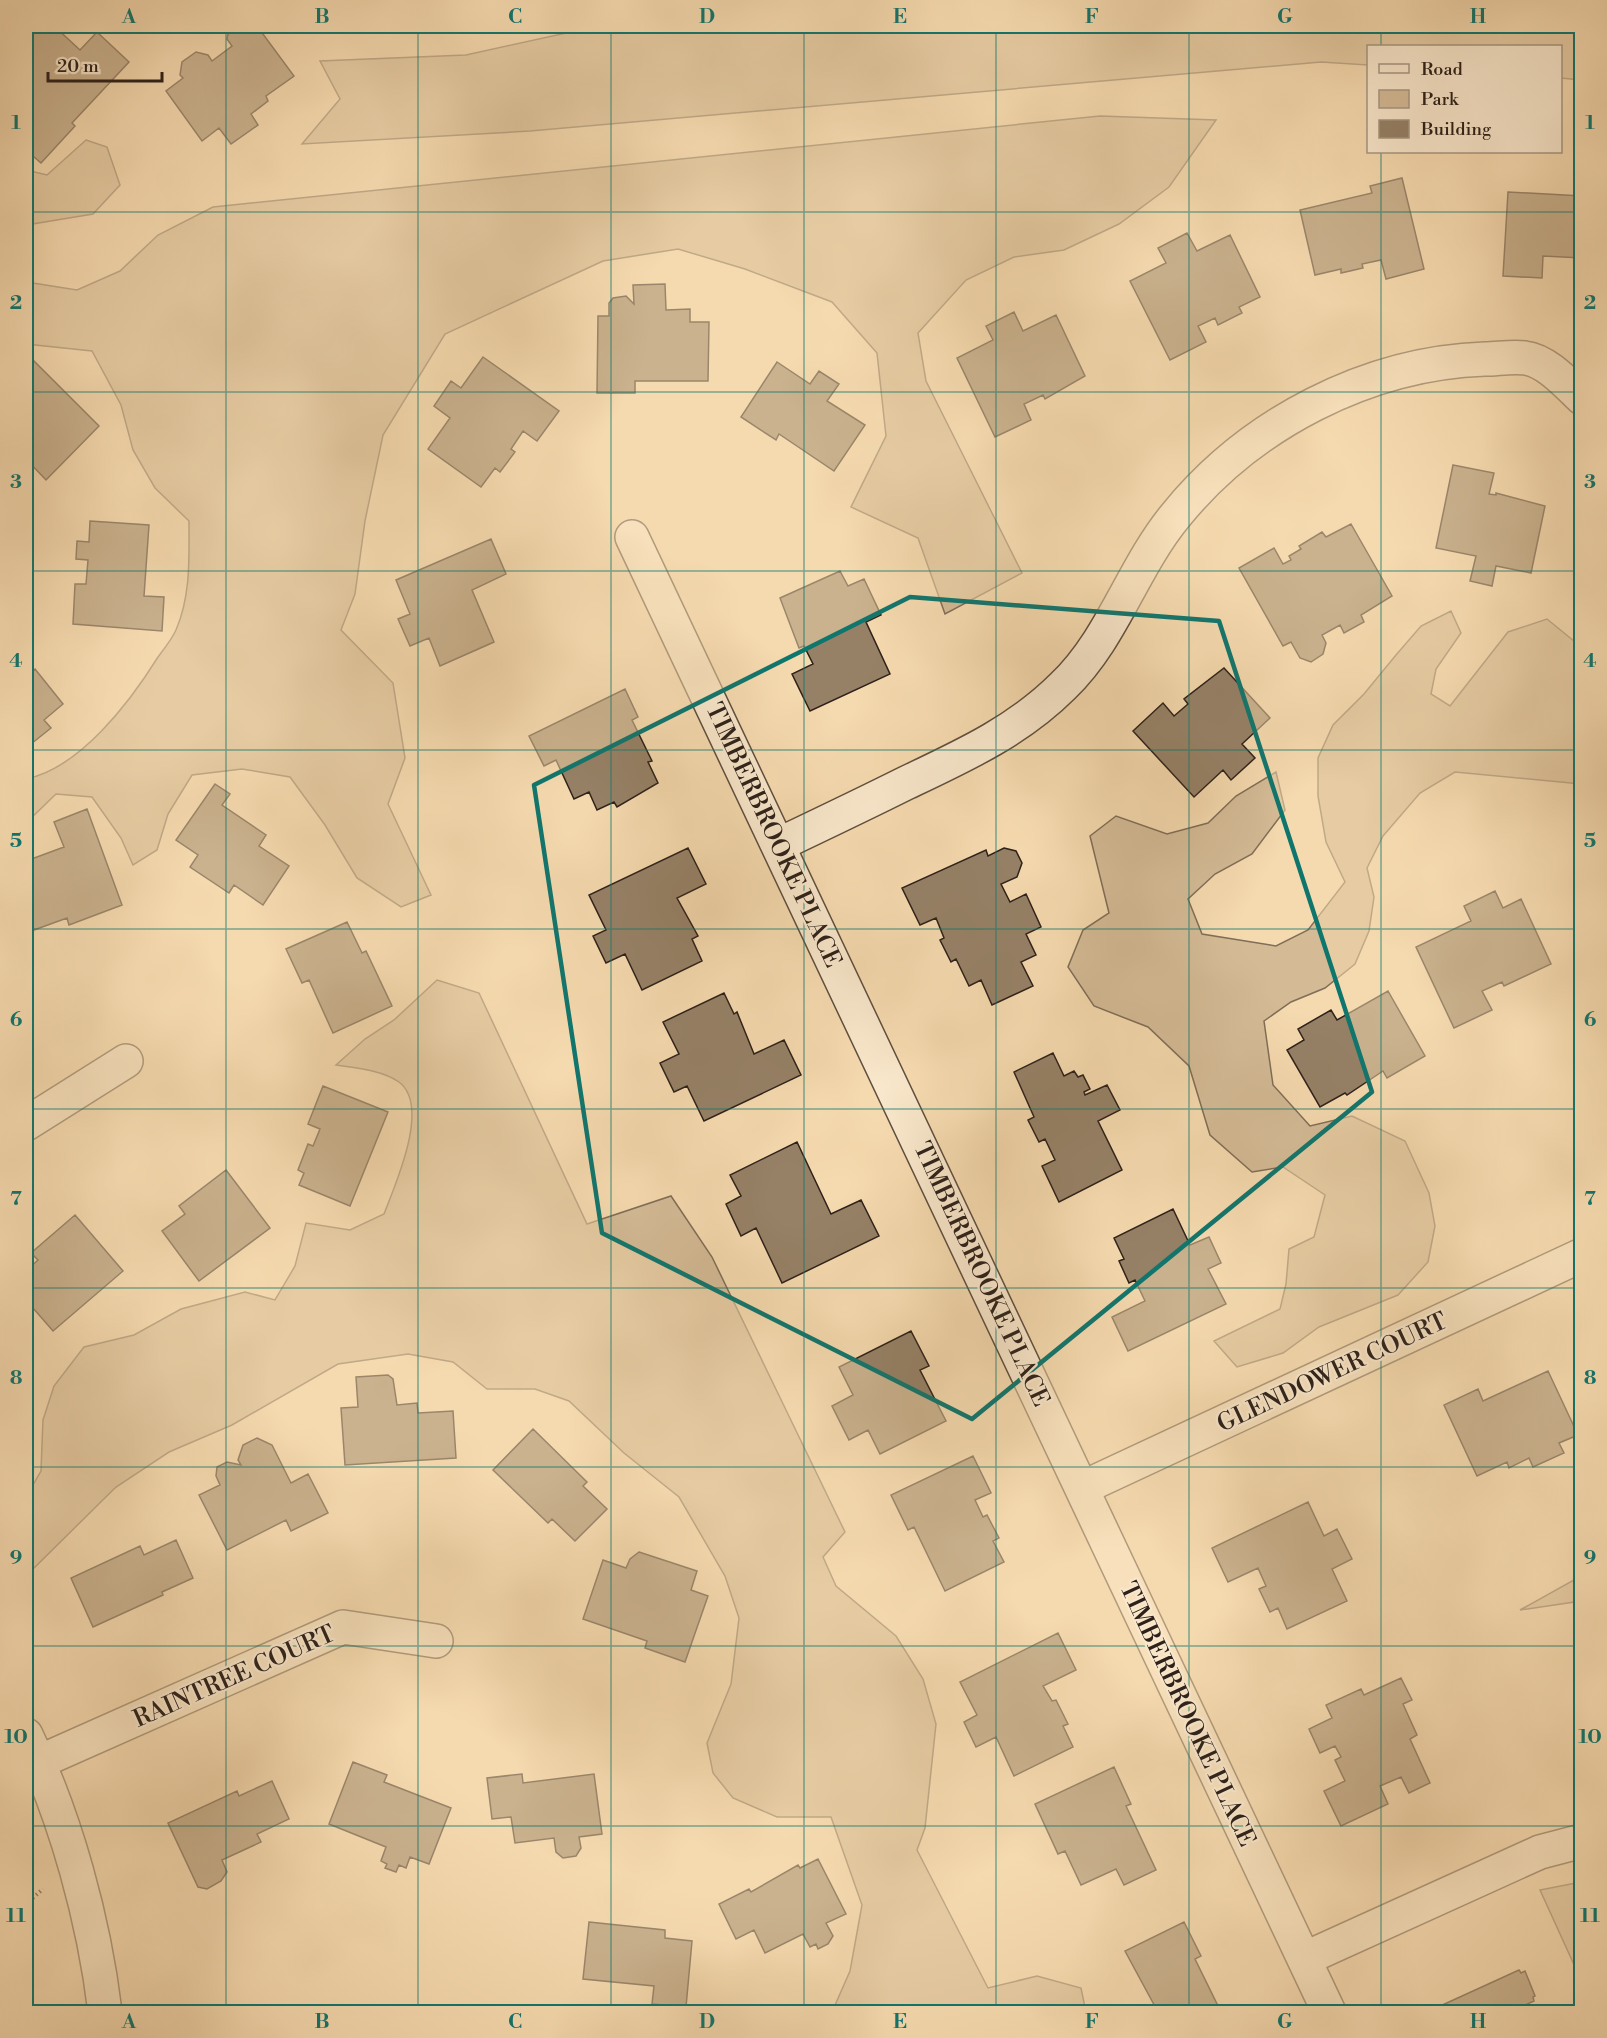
<svg xmlns="http://www.w3.org/2000/svg" width="1607" height="2038" viewBox="0 0 1607 2038" font-family="'Libre Bodoni',serif">
<style>
.green{fill:#d4bb96;stroke:#806e58;stroke-width:1.5}
.building{fill:#968167;stroke:#2d211a;stroke-width:1.5}
.lines{fill:none;stroke-linecap:round;stroke-linejoin:round}
.minor-casing{stroke:#5f4f3f;stroke-width:36}
.path{stroke:#2d211a;stroke-width:4;stroke-dasharray:1.5 3;stroke-linecap:butt}
.minor{stroke:#f9e7cb;stroke-width:33}
.marked{fill:none;stroke:#0f766e;stroke-width:4.5;stroke-linejoin:round}
.grid{fill:none;stroke:#0f766e;stroke-width:1.5;stroke-opacity:0.55}
.labels{text-anchor:middle;stroke-width:4.5;stroke-linejoin:round;paint-order:stroke}
.street-label{font-size:24px;fill:#2d211a;stroke:#f9e7cb}
.neatline{fill:none;stroke:#0f766e;stroke-width:2}
.grid-label{font-size:20px;text-anchor:middle;font-weight:bold;fill:#0f766e}
</style>
<rect width="100%" height="100%" fill="#f6daaf"/>
<filter id="stains"><feTurbulence type="fractalNoise" baseFrequency=".00333" numOctaves="4"/><feColorMatrix values="0 0 0 0 .2 0 0 0 0 .09 0 0 0 0 .02 0 0 0 .5 -.17"/></filter>
<radialGradient id="worn" r=".72"><stop offset=".6" stop-color="#630" stop-opacity="0"/><stop offset="1" stop-color="#630" stop-opacity=".3"/></radialGradient>
<path class="green" d="M598,26H1581V80L1561,78L1560,46H1368V65L1321,62L530,131L302,144L340,99L320,61L466,55Z
M1100,116L1216,120L1169,187L1119,224L1064,250L1014,257L966,280L918,333L926,381L1022,573L945,614L918,538L851,507L886,436L877,353L832,302L745,269L678,249L603,261L445,334L383,435L365,521L355,594L341,630L393,683L405,758L388,804L431,895L401,907L357,878L325,825L290,777L242,769L192,775L168,814L157,850L133,865L121,838L92,797L56,794L26,823V779C80,768 130,702 158,657C164,649 172,639 176,630C191,595 189,558 189,521L155,488L133,450L121,405L92,351L26,344V282L77,290L120,271L158,235L213,207Z
M86,140L107,147L120,185L93,214L26,225V170L47,175Z
M1451,611L1461,633L1436,669L1431,694L1450,706L1508,632L1547,619L1580,646L1581,784L1455,772L1420,793L1383,836L1367,868L1374,897L1369,931L1355,964L1325,988L1291,1002L1264,1021L1273,1085L1310,1126L1352,1116L1405,1141L1429,1193L1435,1226L1428,1262L1398,1295L1319,1327L1283,1353L1237,1367L1214,1341L1280,1309L1286,1284L1289,1249L1314,1237L1325,1195L1283,1167L1252,1172L1210,1135L1189,1066L1148,1027L1094,1006L1068,967L1083,930L1109,913L1090,836L1116,816L1167,834L1208,823L1236,796L1276,772L1285,810L1252,854L1215,874L1188,899L1202,934L1276,946L1308,930L1345,882L1326,842L1318,796V758L1333,725L1364,694L1396,655L1421,626Z
M437,980L479,993L587,1224L671,1196L712,1257L845,1532L823,1557L836,1586L896,1636L923,1679L936,1724L925,1828L917,1850L988,1988L1037,1976L1081,1988L1086,2012H832L850,1971L862,1905L831,1817H777L733,1798L713,1773L707,1743L731,1684L739,1618L725,1576L679,1497L624,1453L569,1401L535,1389H487L453,1362L408,1354L338,1364L232,1425L169,1452L116,1487L33,1569H26V1497L41,1471L43,1420L54,1386L84,1347L134,1335L181,1309L245,1292L275,1300L295,1266L306,1223L350,1230L384,1214C395,1185 431,1106 399,1082C382,1070 356,1068 336,1065L365,1039L394,1020Z
M1581,1576V1601L1520,1610Z
M1581,1882H1582L1581,1980L1540,1890Z"/>
<path class="building" d="M26,26H54L80,50L97,32L129,62L72,123L75,126L41,163L26,150Z
M235,26H249L251,29L257,26L294,76L266,96L268,101L251,114L258,125L231,144L219,128L202,141L166,91L183,78L180,75L182,62L196,52L208,55L212,61L232,46L227,39L229,29Z
M1402,178L1424,269L1386,279L1381,260L1362,264L1363,268L1350,271L1341,273V269L1315,275L1300,210L1372,193L1370,186Z
M1508,192L1582,196V258L1543,256L1542,278L1503,276Z
M1187,233L1197,251L1230,235L1260,297L1239,307L1242,313L1218,325L1215,318L1198,326L1206,342L1170,360L1130,281L1166,263L1158,248Z
M665,284L666,310L690,309V322H709L708,381H635V393H597L598,316H609V303L613,298L626,296L634,304L633,285Z
M1014,312L1023,331L1056,315L1085,376L1045,399L1043,395L1024,404L1031,420L995,437L957,358L993,340L986,326Z
M483,357L559,411L537,441L523,431L511,449L515,452L500,472L495,468L481,487L428,449L450,418L434,406L451,381L461,388Z
M34,361L99,426L46,480L26,459V368Z
M777,362L810,384L819,371L839,384L827,401L865,425L834,471L779,434L776,440L741,417Z
M1453,465L1494,473L1489,494L1496,495V493L1545,506L1531,573L1496,566L1492,586L1470,581L1476,556L1436,548Z
M90,521L149,525L144,596L164,597L162,631L73,624L75,584H86L88,560L76,559L77,541L89,542Z
M1351,524L1392,596L1361,615L1364,622L1344,633L1340,625L1322,635L1326,643L1323,654L1311,662L1300,658L1291,642L1283,646L1239,568L1274,548L1283,564L1291,560L1289,556L1301,549L1299,546L1322,532L1326,537Z
M491,539L506,574L472,590L494,642L440,666L429,638L410,646L398,619L410,614L396,580Z
M840,571L848,586L864,579L881,615L866,622L890,674L810,711L792,674L813,664L804,646L799,648L780,598Z
M1224,668L1270,718L1242,744L1255,758L1231,780L1223,770L1194,797L1133,731L1163,703L1174,716L1188,704L1184,699Z
M35,669L63,704L44,720L51,728L26,748V676Z
M625,689L638,717L632,720L652,761L648,762L658,783L617,807L614,802L597,810L589,792L574,799L556,760L544,766L529,736Z
M215,784L230,794L222,805L266,835L259,846L289,866L263,905L234,885L229,893L190,867L198,855L176,840Z
M87,809L122,905L69,925L67,918L34,930L26,909V861L64,847L54,822Z
M688,848L706,884L677,898L698,936L692,939L702,961L642,990L625,954L606,963L593,936L606,930L589,895Z
M1004,848L1016,851L1022,863L1017,877L1001,884L1010,902L1026,894L1041,927L1026,934L1036,955L1021,962L1033,986L992,1005L981,980L969,986L956,959L951,962L940,940L944,938L936,918L920,925L902,888L986,850L988,856Z
M1495,891L1503,908L1521,899L1551,964L1504,986L1502,982L1482,991L1492,1010L1454,1028L1416,947L1471,921L1464,906Z
M347,922L362,953L366,951L392,1006L333,1033L309,980L302,983L286,949Z
M1388,991L1425,1056L1387,1078L1383,1071L1347,1095L1345,1093L1320,1107L1287,1050L1304,1040L1298,1029L1331,1010L1337,1020Z
M724,993L734,1014L737,1012L754,1054L784,1040L801,1075L704,1121L687,1086L674,1092L660,1063L679,1054L663,1022Z
M1053,1053L1064,1076L1074,1071L1078,1077L1083,1075L1090,1089L1084,1092L1085,1095L1107,1085L1120,1110L1098,1121L1122,1170L1059,1202L1042,1166L1055,1160L1045,1139L1039,1142L1028,1120L1034,1117L1014,1072Z
M323,1086L388,1112L350,1206L299,1185L304,1173L298,1170L308,1144L313,1146L320,1129L308,1124Z
M797,1142L831,1214L861,1200L879,1236L782,1283L756,1228L741,1236L726,1204L741,1196L730,1175Z
M226,1170L270,1228L199,1281L162,1231L185,1214L179,1206Z
M1173,1209L1190,1245L1209,1237L1221,1263L1208,1269L1226,1304L1128,1351L1112,1317L1145,1301L1135,1280L1129,1283L1119,1261L1124,1259L1114,1238Z
M75,1215L123,1271L53,1331L26,1300V1271L38,1260L31,1253Z
M911,1331L929,1366L920,1370L946,1421L880,1454L868,1430L849,1440L832,1406L853,1395L839,1367Z
M1548,1371L1578,1435L1559,1443L1564,1453L1533,1467L1529,1458L1509,1468L1507,1462L1477,1476L1444,1405L1478,1389L1483,1401Z
M388,1375L393,1379L397,1405L417,1403L418,1413L453,1411L456,1458L345,1465L341,1408L358,1407L356,1377Z
M533,1429L587,1482L583,1486L607,1509L575,1541L552,1519L548,1523L493,1470Z
M257,1438L272,1445L291,1483L308,1474L328,1513L291,1531L286,1520L227,1550L199,1495L220,1485L216,1476L217,1467L227,1462L241,1465L238,1460L243,1445Z
M973,1456L991,1493L975,1500L983,1517L987,1515L999,1538L993,1541L1004,1562L945,1591L914,1527L908,1530L891,1495Z
M1308,1502L1324,1536L1337,1529L1352,1559L1332,1569L1347,1601L1287,1629L1278,1608L1270,1612L1259,1589L1266,1586L1258,1568L1228,1582L1212,1548Z
M176,1540L193,1578L162,1592L163,1595L93,1627L71,1578L140,1546L144,1555Z
M639,1552L697,1571L691,1590L708,1596L685,1662L645,1648L647,1641L583,1619L603,1560L626,1568L630,1559Z
M1058,1633L1076,1670L1043,1686L1052,1701L1056,1700L1068,1724L1063,1726L1073,1747L1014,1776L996,1737L976,1747L964,1722L977,1715L960,1682Z
M1401,1678L1412,1700L1403,1704L1417,1735L1410,1739L1430,1783L1409,1793L1401,1777L1380,1786L1388,1804L1341,1826L1324,1791L1345,1781L1335,1760L1341,1757L1335,1746L1320,1753L1309,1729L1332,1718L1326,1705L1361,1689L1364,1695Z
M353,1762L387,1775L384,1782L451,1808L429,1864L410,1857L406,1868L399,1865L396,1872L385,1868L387,1864L381,1861L386,1847L329,1824Z
M1114,1767L1131,1804L1126,1806L1156,1870L1124,1885L1116,1869L1081,1885L1065,1851L1058,1854L1035,1804Z
M522,1774L523,1783L594,1774L602,1834L579,1837L581,1848L576,1856L563,1858L556,1852L554,1838L515,1843L511,1817L492,1819L487,1778Z
M272,1781L289,1819L257,1834L261,1842L222,1860L227,1872L221,1881L207,1889L198,1887L168,1823L237,1791L239,1796Z
M818,1859L846,1914L826,1923L833,1936L828,1944L818,1949L816,1944L810,1947L803,1934L765,1953L754,1930L736,1939L719,1904L749,1889L751,1892L798,1865L800,1868Z
M589,1922L665,1930V1938L692,1941L686,2007L652,2004L654,1986L583,1979Z
M1184,1922L1201,1956L1195,1959L1221,2012H1158L1125,1951Z
M1519,1970L1521,1973L1525,1971L1535,1996L1533,1997L1534,2001L1523,2006L1526,2012H1427Z"/>
<g class="lines">
<defs>
<path id="minor" d="M632,537L1329,2012
M780,844C822,824 864,804 906,783C963,756 1018,731 1063,686C1113,638 1132,568 1176,515C1250,424 1367,363 1485,359C1497,359 1513,356 1525,358C1547,361 1566,383 1582,398
M26,1124L126,1061
M1082,1488L1582,1255
M26,1735C66,1818 94,1920 105,2012
M39,1762L343,1627L436,1641
M1304,1959L1540,1852L1582,1841"/>
</defs>
<use href="#minor" class="minor-casing"/>
<path class="path" d="M26,1904L43,1889"/>
<use href="#minor" class="minor"/>
</g>
<path d="M0 0H1607V2038H0ZM910,597L1219,621L1372,1092L972,1419L602,1233L534,785Z" fill="#f6daaf" fill-opacity=".55" fill-rule="evenodd"/>
<path class="marked" d="M910,597L1219,621L1372,1092L972,1419L602,1233L534,785Z"/>
<path class="grid" d="M226,26V2012M418,26V2012M611,26V2012M804,26V2012M996,26V2012M1189,26V2012M1381,26V46M1381,152V2012M26,212H1582M26,392H1582M26,571H1582M26,750H1582M26,929H1582M26,1109H1582M26,1288H1582M26,1467H1582M26,1646H1582M26,1826H1582"/>
<g class="labels">
<g class="street-label">
<text transform="translate(774 835) rotate(65)" y="8">TIMBERBROOKE PLACE</text>
<text transform="translate(982 1274) rotate(65)" y="8">TIMBERBROOKE PLACE</text>
<text transform="translate(1332 1372) rotate(-25)" y="8">GLENDOWER COURT</text>
<text transform="translate(234 1676) rotate(-24)" y="8">RAINTREE COURT</text>
<text transform="translate(1188 1714) rotate(65)" y="8">TIMBERBROOKE PLACE</text>
</g>
</g>
<rect width="1607" height="2038" fill="none" stroke="#f6daaf" stroke-width="66"/>
<rect x="1367" y="45" width="195" height="108" fill="#f9e7cb" stroke="#a79884" stroke-width="1.5"/>
<rect x="1379" y="64" width="30" height="9" fill="#f9e7cb" stroke="#a79884" stroke-width="1.5"/>
<text x="1421" y="75" font-size="18" fill="#2d211a">Road</text>
<rect x="1379" y="90" width="30" height="18" fill="#d4bb96" stroke="#a79884" stroke-width="1.5"/>
<text x="1421" y="105" font-size="18" fill="#2d211a">Park</text>
<rect x="1379" y="120" width="30" height="18" fill="#968167" stroke="#a79884" stroke-width="1.5"/>
<text x="1421" y="135" font-size="18" fill="#2d211a">Building</text>
<path d="M48 72v9h114v-9" fill="none" stroke="#2d211a" stroke-width="3"/>
<text x="57" y="72" font-size="18" fill="#2d211a" stroke="#f9e7cb" stroke-width="4.5" paint-order="stroke">20 m</text>
<rect x="33" y="33" width="1541" height="1972" class="neatline"/>
<g class="grid-label">
<text x="129" y="23">A</text>
<text x="322" y="23">B</text>
<text x="515" y="23">C</text>
<text x="707" y="23">D</text>
<text x="900" y="23">E</text>
<text x="1092" y="23">F</text>
<text x="1285" y="23">G</text>
<text x="1478" y="23">H</text>
<text x="16" y="129">1</text>
<text x="1590" y="129">1</text>
<text x="16" y="309">2</text>
<text x="1590" y="309">2</text>
<text x="16" y="488">3</text>
<text x="1590" y="488">3</text>
<text x="16" y="667">4</text>
<text x="1590" y="667">4</text>
<text x="16" y="847">5</text>
<text x="1590" y="847">5</text>
<text x="16" y="1026">6</text>
<text x="1590" y="1026">6</text>
<text x="16" y="1205">7</text>
<text x="1590" y="1205">7</text>
<text x="16" y="1384">8</text>
<text x="1590" y="1384">8</text>
<text x="16" y="1564">9</text>
<text x="1590" y="1564">9</text>
<text x="16" y="1743">10</text>
<text x="1590" y="1743">10</text>
<text x="16" y="1922">11</text>
<text x="1590" y="1922">11</text>
<text x="129" y="2028">A</text>
<text x="322" y="2028">B</text>
<text x="515" y="2028">C</text>
<text x="707" y="2028">D</text>
<text x="900" y="2028">E</text>
<text x="1092" y="2028">F</text>
<text x="1285" y="2028">G</text>
<text x="1478" y="2028">H</text>
</g>
<rect width="100%" height="100%" filter="url(#stains)"/>
<rect width="100%" height="100%" fill="url(#worn)"/>
</svg>
